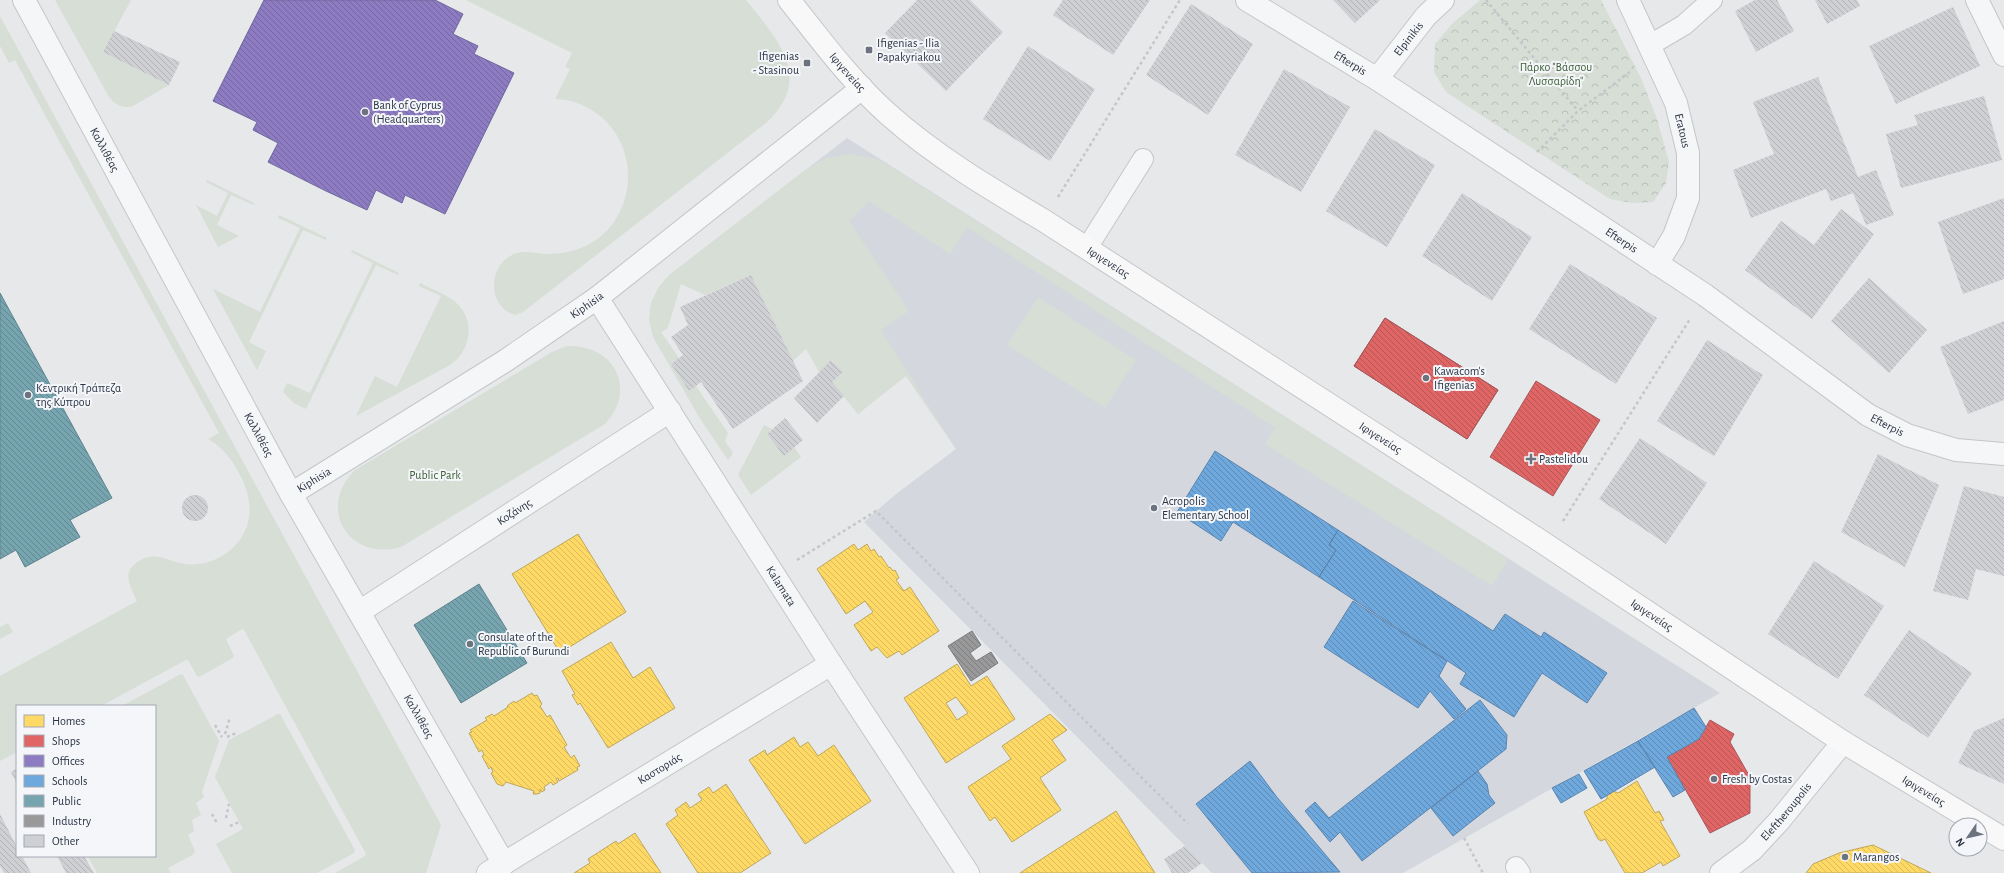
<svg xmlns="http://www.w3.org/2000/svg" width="2004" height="873" viewBox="0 0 2004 873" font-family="'Alegreya Sans',sans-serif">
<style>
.built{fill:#d4d7dd}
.park{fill:url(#park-crowns)}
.garden{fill:#d6ded6}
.homes{fill:url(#homes-back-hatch);stroke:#bfa85c;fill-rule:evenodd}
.shops{fill:url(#shops-back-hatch);stroke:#aa575c}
.offices{fill:url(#offices-back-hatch);stroke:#70669d}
.schools{fill:url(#schools-back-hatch);stroke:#5b85af}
.public{fill:url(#public-back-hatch);stroke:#60838f}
.industry{fill:url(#industry-back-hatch);stroke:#787b80}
.building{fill:url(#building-back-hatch)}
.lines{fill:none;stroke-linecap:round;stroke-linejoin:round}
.lane-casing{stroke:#c4c6c8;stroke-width:22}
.street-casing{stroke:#c4c6c8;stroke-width:24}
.secondary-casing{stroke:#c4c6c8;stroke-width:24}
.path{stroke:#c5c6ca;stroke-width:2.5;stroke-dasharray:3 3;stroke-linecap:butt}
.lane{stroke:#f5f6f7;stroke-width:20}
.street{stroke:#f5f6f7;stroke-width:22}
.secondary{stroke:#f8f8f8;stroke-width:22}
.poi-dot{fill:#6c737f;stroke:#f4f6f9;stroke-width:1.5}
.labels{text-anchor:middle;stroke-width:4;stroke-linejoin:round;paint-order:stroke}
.street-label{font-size:12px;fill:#2b3445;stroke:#f4f6f9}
.poi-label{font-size:12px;fill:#2b3445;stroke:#f4f6f9;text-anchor:start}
.park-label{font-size:12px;fill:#3f6138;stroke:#f4f6f9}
</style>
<defs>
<pattern id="park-crowns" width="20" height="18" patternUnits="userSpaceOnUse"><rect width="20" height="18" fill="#d6ded6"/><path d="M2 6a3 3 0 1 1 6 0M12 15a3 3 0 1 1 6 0" fill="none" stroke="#b8bfb9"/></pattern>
<pattern id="homes-back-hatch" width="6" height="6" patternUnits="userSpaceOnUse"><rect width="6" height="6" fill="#ffd966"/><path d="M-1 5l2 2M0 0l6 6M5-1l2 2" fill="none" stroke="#dbbb5a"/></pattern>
<pattern id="shops-back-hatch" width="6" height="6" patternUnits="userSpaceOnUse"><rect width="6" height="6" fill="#e06666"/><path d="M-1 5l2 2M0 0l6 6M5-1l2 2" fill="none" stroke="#b65556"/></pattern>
<pattern id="offices-back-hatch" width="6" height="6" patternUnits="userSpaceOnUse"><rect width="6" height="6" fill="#8e7cc3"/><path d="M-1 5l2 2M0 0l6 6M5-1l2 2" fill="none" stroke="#7466a0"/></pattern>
<pattern id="schools-back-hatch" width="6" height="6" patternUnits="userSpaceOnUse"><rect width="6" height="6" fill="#6fa8dc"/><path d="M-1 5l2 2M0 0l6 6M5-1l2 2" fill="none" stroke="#5b8ab4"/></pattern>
<pattern id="public-back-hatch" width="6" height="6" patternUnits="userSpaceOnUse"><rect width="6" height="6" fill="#76a5af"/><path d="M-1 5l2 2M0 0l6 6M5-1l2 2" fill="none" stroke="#618790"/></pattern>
<pattern id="industry-back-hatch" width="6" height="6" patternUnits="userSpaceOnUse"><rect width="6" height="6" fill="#999"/><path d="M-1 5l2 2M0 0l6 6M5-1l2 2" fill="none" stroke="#7d7e7f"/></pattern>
<pattern id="building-back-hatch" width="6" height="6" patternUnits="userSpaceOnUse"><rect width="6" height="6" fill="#ced0d3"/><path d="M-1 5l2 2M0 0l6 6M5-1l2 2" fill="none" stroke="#b1b3b6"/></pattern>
</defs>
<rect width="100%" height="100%" fill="#e6e8ea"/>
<path class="built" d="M847,138L1720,693L1403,873H1212L864,522L896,494L956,449L906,376L762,204Z"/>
<path class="park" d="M1480,0H1601L1641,78L1657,119L1669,162L1666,183L1653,202L1632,203L1610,199L1446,92L1434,72L1435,44L1452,24Z"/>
<path class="garden" d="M55,0H131L103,52L169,85L133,106C124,109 115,105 109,97Z
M466,0H746C777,39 815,78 766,123L523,312L515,315C487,306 488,267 512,255C524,249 535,254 548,254C556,254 564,253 572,251C623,238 643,177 616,134C604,114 579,99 555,99L570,69L565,67L572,53Z
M0,16L441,825L426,873H335L365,856L366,854L244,630L242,629L226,639L234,656L233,658L199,677L197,676L188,660H186L101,706H17V752L0,761V676L137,601C132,589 121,574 136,563C155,549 168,562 185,564C209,567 233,554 244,533C253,516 250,497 243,481C235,464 225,448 208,439L219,433L15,60L9,63L0,46Z
M850,154L874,158L885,163L1509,559L1492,586L1265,444L1275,428L967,227L950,254L869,201L849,221L909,311L881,330L956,449L906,376L858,414L832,382L842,372L832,360L819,372L806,349L793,361L751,275L705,295L681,284L669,324L667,329L661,332L679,358L671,364L689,391L696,386L728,433L725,441L733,453L728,460L699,417L653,337L649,320L651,303L658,288L669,275L805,170L826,158Z
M207,180L254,203V205L231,195L217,225L239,236L218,247L196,205L217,216L228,193L206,182Z
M279,215L327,238L326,240L303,230L249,342L266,351L257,370L213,289L260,312L300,228L278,218Z
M352,250L399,273L398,275L376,265L306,409L294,403L283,392L287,383L310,393L373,263L351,252Z
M420,283C431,289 444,293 454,301C476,318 472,350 450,365L356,416L375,376L397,387L441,296L419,286Z
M1038,297L1136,360L1105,408L1007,345Z
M567,346C614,344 638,389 605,424L401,547C349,562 316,508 355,470L552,352Z
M764,425L772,429L767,434L784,455L794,447L801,457L751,495L738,475Z
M8,623L13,632L0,639V627Z
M181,674L183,675L219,741L202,792L204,797L196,803L201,815L192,820L194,831L188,835L195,851L194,854L168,868L171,873H97L88,856H155V706H122Z
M278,714H280L355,850L354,853L317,873H232L216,844L243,829L215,777L229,740Z"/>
<path class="homes" d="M578,534L626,612L560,653L512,574Z
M854,544L858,550L867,544L871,551L874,549L879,557L881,556L889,568L890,567L893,571L895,570L899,578L896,580L904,591L910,587L939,631L902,655L899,651L887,658L877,647L871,651L854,625L873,612L865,601L846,614L817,569Z
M611,642L633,678L650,667L675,708L608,748L580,703L578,705L572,695L575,694L562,671Z
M957,664L971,686L987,676L1015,719L946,763L904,698ZM956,697L968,713L957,720L946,703Z
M532,693L534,696L537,695L542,704L540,706L547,717L550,715L567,745L564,747L571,758L574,755L580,766L577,767L578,770L559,781L558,778L556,779L558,782L553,785L551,782L544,787L545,790L542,792L540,789V793L537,794H533L534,791L506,782L503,786L497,784L491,773L493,772L491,767L489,769L482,756L484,755L482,750L479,752L469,733L472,732L470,730L487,720L485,718L492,714L494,716L508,707L507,706L514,701L515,703Z
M1050,714L1067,730L1052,740L1066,760L1040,778L1061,810L1012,842L995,817L990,821L968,787L1011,759L1002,746Z
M794,737L800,747L808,742L818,756L834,745L871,801L805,844L749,760L765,750L767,755Z
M1637,781L1655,813L1659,811L1664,820L1660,821L1680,856L1663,866L1661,862L1642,873H1625L1605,839L1601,841L1598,839L1584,812L1607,799V794L1611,790L1618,793Z
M726,784L771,853L740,873H698L666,824L678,815L675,810L686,802L690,808L702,800L698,794L709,787L713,793Z
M1116,811L1155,873H1020Z
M635,833L661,873H574L590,863L588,859L616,841L618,844Z
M1873,845L1931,873H1806L1813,864L1839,853Z"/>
<path class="shops" d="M1385,318L1498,390L1467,439L1354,366Z
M1385,318L1498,390L1467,439L1354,366Z
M1536,381L1600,420L1553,496L1490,457Z
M1710,720L1734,734L1730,742L1750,777V813L1710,833L1667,757L1699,739Z"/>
<path class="offices" d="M264,0H435L463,14L453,34L478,46L474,54L514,73L445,214L405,195L402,203L376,190L367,210L326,191L268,162L278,143L253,130L257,122L213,101Z"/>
<path class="schools" d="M1215,451L1338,530L1329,545L1336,550L1319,577L1233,522L1221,541L1177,512Z
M1338,530L1493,631L1505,614L1541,637L1544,632L1607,673L1587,703L1542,673L1514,717L1460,684L1466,673L1319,577L1336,550L1329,545Z
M1353,601L1447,661L1439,676L1466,709L1454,719L1430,691L1418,708L1324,647Z
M1480,700L1507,735L1506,749L1362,861L1340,832L1330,842L1305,811L1315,802L1329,818Z
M1694,708L1706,727L1699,739L1667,757L1685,790L1673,797L1638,741Z
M1638,741L1655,767L1601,799L1584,771Z
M1250,761L1276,796L1340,872L1252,873L1196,804Z
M1478,771L1487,784L1489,795L1495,803L1453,836L1431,808Z
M1579,774L1587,788L1561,803L1552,788Z"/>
<path class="public" d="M0,293L112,498L70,520L80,537L25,567L16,550L0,559Z
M479,584L527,663L461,703L414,625Z"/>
<path class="industry" d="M972,631L981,645L970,653L976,661L991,652L998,663L971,681L948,646Z"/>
<path class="building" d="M917,0H970L1003,32L946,91L885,33Z
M1063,0H1150L1113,55L1053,15Z
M1333,0H1380L1355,23Z
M1755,0H1777L1794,31L1756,52L1735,11Z
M1815,0H1857L1860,6L1827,24Z
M1191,4L1253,44L1208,115L1146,75Z
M1953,7L1980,66L1896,104L1869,46Z
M114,31L180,62L169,85L103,52Z
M1028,46L1095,89L1050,161L983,119Z
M1284,69L1350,107L1301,192L1235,155Z
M1818,77L1858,177L1876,170L1894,215L1866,225L1853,193L1831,201L1826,189L1751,218L1733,170L1774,154L1753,102Z
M1984,96L2002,160L1901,188L1886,134L1918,125L1914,115Z
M1375,129L1435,165L1387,247L1326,211Z
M1462,193L1532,237L1492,301L1422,256Z
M2004,198V279L1963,294L1938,222Z
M1841,209L1874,234L1812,319L1745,270L1781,221L1814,245Z
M1570,264L1657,318L1616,384L1529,329Z
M751,275L803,381L733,429L701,382L689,391L671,364L683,355L671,337L688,325L680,307Z
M1869,278L1927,330L1889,373L1831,321Z
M2004,321V400L1968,414L1940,347Z
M1707,340L1763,375L1714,456L1657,421Z
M831,360L843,372L832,382L844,396L817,423L794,398Z
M785,418L803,440L784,456L767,434Z
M1640,438L1707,483L1666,544L1599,499Z
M1878,454L1939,485L1905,567L1841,532Z
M1964,486L2004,497V576L1976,569L1968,600L1933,591Z
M182 508a13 13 0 1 1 26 0a13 13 0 1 1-26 0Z
M1814,561L1884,606L1838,679L1768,634Z
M1909,630L1972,673L1928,738L1864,695Z
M2004,718V784L1958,763L1974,731Z
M17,768V784L11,772Z
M0,814L17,847V856H22L31,873H4L0,866Z
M1185,846L1202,863L1188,873H1172L1164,859Z
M57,856H84L94,873H66Z"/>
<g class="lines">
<defs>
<path id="lane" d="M1650,45L1684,25L1712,0
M1087,248L1143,159
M1516,867L1520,873"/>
<g id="street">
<path id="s1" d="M24,0L291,494L504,864"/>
<path id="s2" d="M1247,0L1377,79L1705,295L1868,415L1907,435L1956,450L2004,454"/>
<path id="s3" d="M1628,0L1676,103L1688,153V198L1674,236L1657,264"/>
<path d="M1977,0L2004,55"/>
<path id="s4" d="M1377,79L1426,16L1443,0"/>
<path id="s5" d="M597,298L831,664L968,873"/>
<path id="s6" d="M291,494L505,361L597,298L862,88"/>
<path id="s7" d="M359,612L670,411"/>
<path id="s8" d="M488,873L831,664"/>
<path id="s9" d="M1721,873L1752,850L1779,821L1843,742"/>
</g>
<g id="secondary">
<path id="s10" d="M789,0C820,39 851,81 888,114C935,156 989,188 1043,220L1536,538L1843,742L2004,839"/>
</g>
</defs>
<use href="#lane" class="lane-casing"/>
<use href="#street" class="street-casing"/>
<use href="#secondary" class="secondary-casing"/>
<path class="path" d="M1486,0L1578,111
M1537,152L1578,111L1630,72
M1058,197L1180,0
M1563,521L1690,319
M797,560L876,511L1188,824
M215,725L222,737
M225,734L230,717
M227,737L238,732
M212,814L217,823
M226,818L229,804
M230,826L239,822
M1464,838L1483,873"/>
<use href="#lane" class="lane"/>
<use href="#street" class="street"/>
<use href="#secondary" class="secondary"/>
</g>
<g class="poi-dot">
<rect x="865" y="46" width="8" height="8" rx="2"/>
<rect x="803" y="59" width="8" height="8" rx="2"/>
<circle cx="365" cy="112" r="4"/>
<circle cx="1426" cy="378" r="4"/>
<circle cx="28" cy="395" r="4"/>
<path d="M1529 453h4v4h4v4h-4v4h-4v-4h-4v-4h4z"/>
<circle cx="1154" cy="508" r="4"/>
<circle cx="470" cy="644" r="4"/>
<circle cx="1714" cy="779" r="4"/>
<circle cx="1845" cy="857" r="4"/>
</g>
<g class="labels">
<g class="street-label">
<text dy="4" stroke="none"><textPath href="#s4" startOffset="51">Elpinikis</textPath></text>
<text dy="4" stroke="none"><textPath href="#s2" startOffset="121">Efterpis</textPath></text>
<text dy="4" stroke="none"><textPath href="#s10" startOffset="93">Ιφιγενείας</textPath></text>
<text dy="4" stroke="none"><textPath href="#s3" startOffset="142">Eratous</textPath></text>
<text dy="4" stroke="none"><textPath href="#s1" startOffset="170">Καλλιθέας</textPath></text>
<text dy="4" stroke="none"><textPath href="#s2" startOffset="445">Efterpis</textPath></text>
<text dy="4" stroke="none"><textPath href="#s10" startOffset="417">Ιφιγενείας</textPath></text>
<text dy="4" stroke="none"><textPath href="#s6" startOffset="351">Kiphisia</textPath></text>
<text dy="4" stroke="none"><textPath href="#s2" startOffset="769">Efterpis</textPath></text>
<text dy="4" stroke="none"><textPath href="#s1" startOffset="494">Καλλιθέας</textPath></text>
<text dy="4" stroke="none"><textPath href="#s10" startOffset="741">Ιφιγενείας</textPath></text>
<text dy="4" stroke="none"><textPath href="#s6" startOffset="27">Kiphisia</textPath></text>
<text dy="4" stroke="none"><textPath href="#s7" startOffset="185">Κοζάνης</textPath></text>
<text dy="4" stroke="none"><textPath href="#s5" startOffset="342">Kalamata</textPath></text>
<text dy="4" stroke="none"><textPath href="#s10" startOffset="1065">Ιφιγενείας</textPath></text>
<text dy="4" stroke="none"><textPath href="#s1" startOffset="818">Καλλιθέας</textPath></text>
<text dy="4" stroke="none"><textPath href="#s8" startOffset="201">Καστοριάς</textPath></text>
<text dy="4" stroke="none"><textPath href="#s10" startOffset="1389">Ιφιγενείας</textPath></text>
<text dy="4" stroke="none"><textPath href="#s9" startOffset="90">Eleftheroupolis</textPath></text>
</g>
<g class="poi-label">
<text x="877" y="47">Ifigenias - Ilia<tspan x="877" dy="14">Papakyriakou</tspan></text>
<text x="799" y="60" text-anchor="end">Ifigenias<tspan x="799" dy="14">- Stasinou</tspan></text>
<text x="373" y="109">Bank of Cyprus<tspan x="373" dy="14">(Headquarters)</tspan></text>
<text x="1434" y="375">Kawacom's<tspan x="1434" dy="14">Ifigenias</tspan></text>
<text x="36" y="392">Κεντρική Τράπεζα<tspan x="36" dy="14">της Κύπρου</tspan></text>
<text x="1539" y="463">Pastelidou</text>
<text x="1162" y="505">Acropolis<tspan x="1162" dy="14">Elementary School</tspan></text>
<text x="478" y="641">Consulate of the<tspan x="478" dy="14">Republic of Burundi</tspan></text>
<text x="1722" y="783">Fresh by Costas</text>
<text x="1853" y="861">Marangos</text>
</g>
<g class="park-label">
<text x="1556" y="71">Πάρκο "Βάσσου<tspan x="1556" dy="14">Λυσσαρίδη"</tspan></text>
<text x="435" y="479">Public Park</text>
</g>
</g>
<rect x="16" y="705" width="140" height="152" fill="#f4f6f9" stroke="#a4a8b1"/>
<rect x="24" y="715" width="20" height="12" fill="#ffd966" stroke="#a4a8b1"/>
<text x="52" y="725" font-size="12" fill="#2b3445">Homes</text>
<rect x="24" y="735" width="20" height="12" fill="#e06666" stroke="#a4a8b1"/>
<text x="52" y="745" font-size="12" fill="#2b3445">Shops</text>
<rect x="24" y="755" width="20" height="12" fill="#8e7cc3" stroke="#a4a8b1"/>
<text x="52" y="765" font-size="12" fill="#2b3445">Offices</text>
<rect x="24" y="775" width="20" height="12" fill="#6fa8dc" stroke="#a4a8b1"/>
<text x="52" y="785" font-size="12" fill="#2b3445">Schools</text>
<rect x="24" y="795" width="20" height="12" fill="#76a5af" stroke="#a4a8b1"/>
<text x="52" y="805" font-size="12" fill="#2b3445">Public</text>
<rect x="24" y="815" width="20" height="12" fill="#999999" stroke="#a4a8b1"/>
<text x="52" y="825" font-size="12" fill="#2b3445">Industry</text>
<rect x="24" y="835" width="20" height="12" fill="#ced0d3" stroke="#a4a8b1"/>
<text x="52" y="845" font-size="12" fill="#2b3445">Other</text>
<g transform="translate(1968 837) rotate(236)"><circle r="19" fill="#f4f6f9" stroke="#a4a8b1"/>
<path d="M0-3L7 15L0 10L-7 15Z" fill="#6c737f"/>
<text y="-6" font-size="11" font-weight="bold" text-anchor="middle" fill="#2b3445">N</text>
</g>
</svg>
